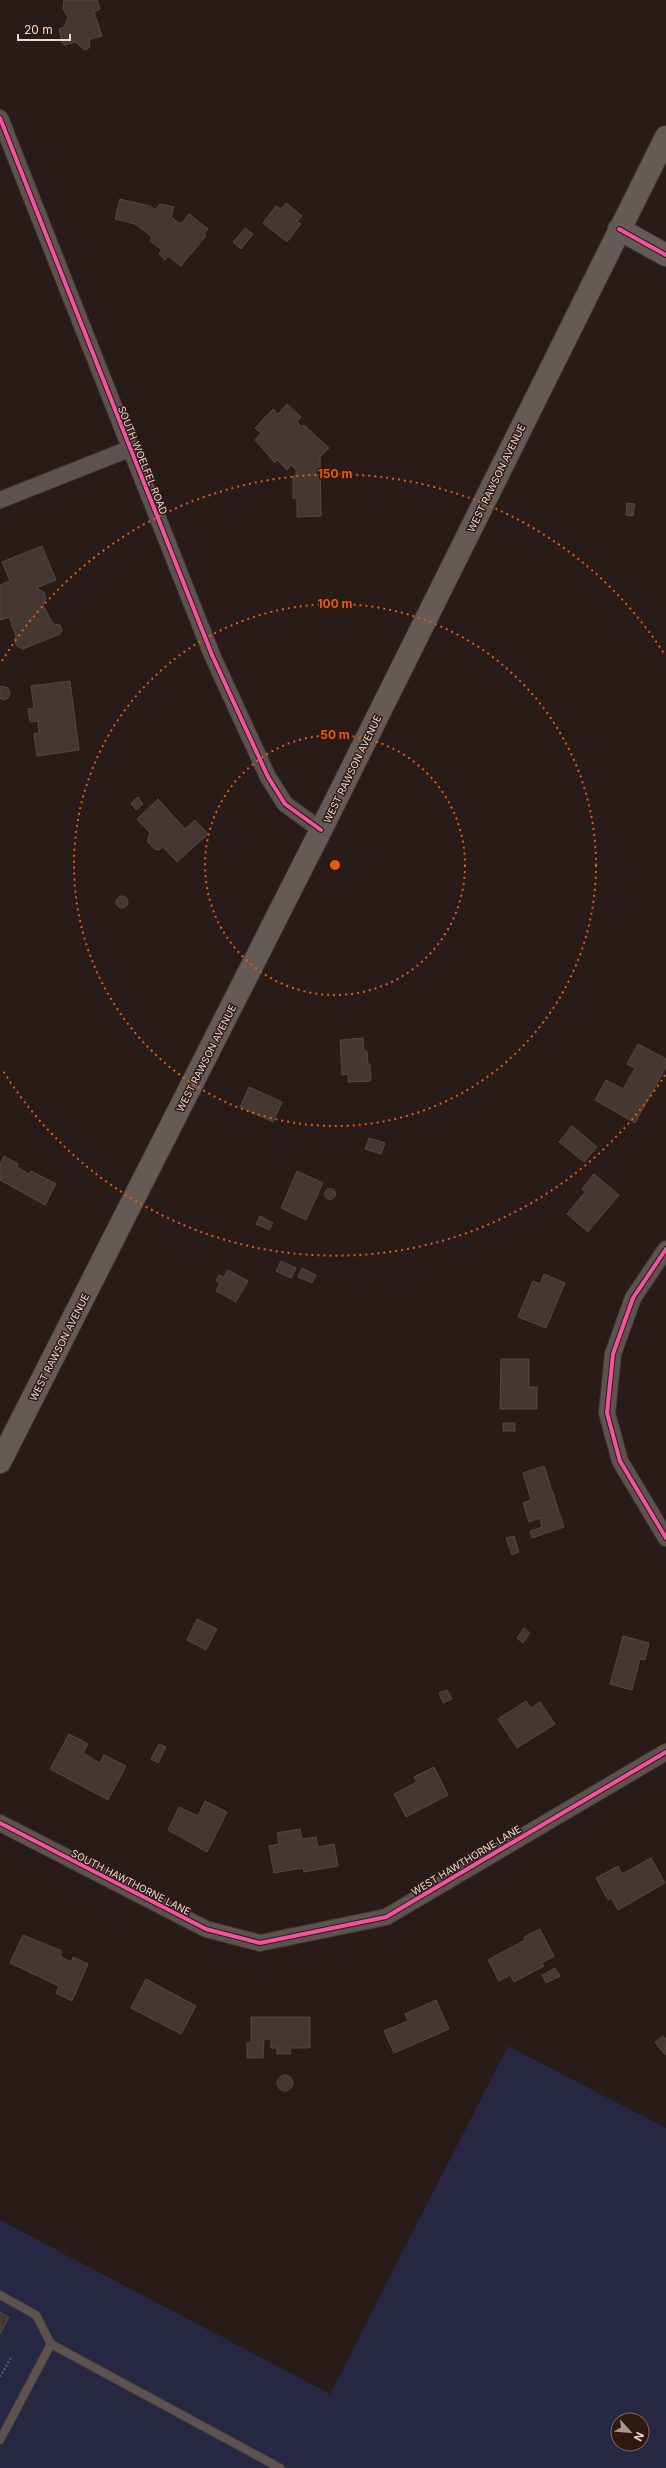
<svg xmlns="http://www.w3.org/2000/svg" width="666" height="2468" viewBox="0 0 666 2468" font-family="Inter,sans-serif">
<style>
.green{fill:#262742;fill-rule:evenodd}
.building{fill:#473732;stroke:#534744}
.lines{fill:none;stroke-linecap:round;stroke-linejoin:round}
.lane-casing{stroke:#403632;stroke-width:10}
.street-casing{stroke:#403632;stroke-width:18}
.secondary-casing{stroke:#403632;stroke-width:24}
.path{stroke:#5f5654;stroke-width:2.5;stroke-dasharray:2 2;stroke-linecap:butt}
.lane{stroke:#5d5250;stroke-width:8}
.street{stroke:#5d5250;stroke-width:16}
.secondary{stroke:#665a57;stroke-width:22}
.cycleway-casing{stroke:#301911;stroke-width:6}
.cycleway{stroke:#f153a3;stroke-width:4}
.ring{fill:none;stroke:#e8590c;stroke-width:2;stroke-dasharray:2 4}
.labels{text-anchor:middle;stroke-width:3;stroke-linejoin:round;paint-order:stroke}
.street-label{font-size:10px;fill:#ead9d4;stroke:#301911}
.centre{fill:#e8590c;stroke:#301911;stroke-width:2}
.ring-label{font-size:12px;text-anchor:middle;font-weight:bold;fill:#e8590c;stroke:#301911;stroke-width:3;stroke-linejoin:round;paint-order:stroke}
</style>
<rect width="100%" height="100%" fill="#291c18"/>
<path class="green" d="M508,2046L666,2128V2468H0V2220L330,2394ZM618,2420H642V2444H618Z"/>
<path class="building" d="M64,0H97L100,9L94,12L102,36L90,39L89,48L84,50L76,42L65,45L62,43L59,29L64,27L68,17L63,9Z
M120,199L150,206L155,210L160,204L174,207L171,217L181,224L189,214L208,229L204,234L206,236L181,266L168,256L165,260L159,254L162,250L150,241L152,237L135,224L115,219Z
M286,203L302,216L297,222L301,224L287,242L263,223L276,206L281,209Z
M245,228L253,234L241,249L233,242Z
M287,404L301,417L297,422L302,427L304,425L329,448L320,457L321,516L297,517V498H293V476H296V470L291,465L287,470L277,460L275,463L255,440L261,433L255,428L273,409L278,414Z
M627,503L635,504L633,516L626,515Z
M42,546L56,580L36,588L44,592L46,598L43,605L53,624L60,625L62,630L60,634L23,649L17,646L14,640L16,636L9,617L0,620V585L10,581L2,562Z
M70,681L79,750L37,756L34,734L39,733L38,721L30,722L28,709L34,708L31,686Z
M2,686L8,688L10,693L8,698L3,700L0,698V687Z
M138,797L143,804L136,810L131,803Z
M158,799L185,829L195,820L208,834L177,862L163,847L159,850L154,849L147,841L150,833L137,819Z
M116 902a6 6 0 1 1 12 0a6 6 0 1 1-12 0Z
M363,1038L364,1051H367L368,1064H370L371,1081L348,1082V1074L342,1075L340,1040Z
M638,1044L666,1059V1067L635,1123L595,1100L606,1080L623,1089L635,1068L627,1064Z
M249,1087L282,1102L273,1122L240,1107Z
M572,1126L597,1147L584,1162L559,1142Z
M369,1138L385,1143L381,1154L365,1149Z
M4,1156L18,1164L17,1167L29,1174L31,1171L56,1184L45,1205L0,1180V1164Z
M297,1171L323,1183L306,1220L281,1208Z
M594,1174L619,1195L588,1232L567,1214L585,1192L582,1189Z
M324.5 1194a5.5 5.5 0 1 1 11 0a5.5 5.5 0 1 1-11 0Z
M260,1216L273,1223L269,1230L256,1224Z
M281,1261L296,1268L291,1278L276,1271Z
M302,1268L316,1275L312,1283L298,1277Z
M228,1270L248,1281L236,1302L216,1291L220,1283L216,1281L219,1275L224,1277Z
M544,1274L565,1283L546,1328L518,1317L533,1281L540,1284Z
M501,1359H529V1387H537V1409H500Z
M503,1423H515V1431H503Z
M544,1466L564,1527L532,1538L530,1531L542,1527L540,1518L529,1522L523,1503L531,1500L523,1473Z
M514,1536L519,1552L512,1555L506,1538Z
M197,1619L217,1629L206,1650L187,1640Z
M524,1628L530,1633L523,1643L517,1638Z
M623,1636L649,1643L645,1660L640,1659L632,1690L610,1684Z
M447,1690L452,1699L443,1703L439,1693Z
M526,1701L531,1708L540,1702L555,1724L517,1748L498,1719Z
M69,1734L88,1744L83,1753L100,1763L104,1755L126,1766L108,1800L50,1769Z
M159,1744L166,1747L158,1763L151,1759Z
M434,1767L448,1795L406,1817L394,1794L417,1782L414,1777Z
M205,1801L227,1812L207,1852L168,1830L179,1807L198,1816Z
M300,1829L302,1839L316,1837L318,1847L334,1844L338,1866L304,1872L303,1868L274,1873L269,1846L279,1844L277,1833Z
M651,1858L665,1883L618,1910L611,1898L608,1900L596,1878L618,1866L622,1874Z
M540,1929L554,1956L542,1963L544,1966L514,1982L510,1975L499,1981L488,1960L525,1940L524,1937Z
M23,1935L62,1951L60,1956L71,1962L73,1957L88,1964L72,2001L56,1993L59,1986L10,1963Z
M555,1968L560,1976L546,1983L542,1975Z
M146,1979L196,2006L181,2034L131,2008Z
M436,2000L449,2029L394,2053L384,2031L408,2021L405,2014Z
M251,2017H310V2048H290L291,2054H277V2048H271V2039H264L263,2058H247V2043H251Z
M663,2036L666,2039L665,2055L655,2042Z
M277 2083a8 8 0 1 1 16 0a8 8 0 1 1-16 0Z
M0,2312L9,2317L0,2334Z"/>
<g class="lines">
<defs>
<path id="lane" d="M0,2295L36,2315L51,2344L280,2468
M0,2440L51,2344"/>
<path id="street" d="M0,118L212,655L268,777L285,804L321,830
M0,500L129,449
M666,1249L633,1298L613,1354L607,1413L620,1461L666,1538
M0,1823L206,1929L260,1943L386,1917L666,1752"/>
<path id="secondary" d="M619,229L666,255
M0,1462L321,830L666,137"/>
</defs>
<use href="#lane" class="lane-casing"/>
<use href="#street" class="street-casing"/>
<use href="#secondary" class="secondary-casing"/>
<path class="path" d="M0,2377L12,2356"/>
<use href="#lane" class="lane"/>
<use href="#street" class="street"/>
<use href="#secondary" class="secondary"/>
<defs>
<path id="cycleway" d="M0,118L212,655L268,777L285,804L321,830
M619,229L666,255
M666,1249L633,1298L613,1354L607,1413L620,1461L666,1538
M0,1823L206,1929L260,1943L386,1917L666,1752"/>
</defs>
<use href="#cycleway" class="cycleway-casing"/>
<use href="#cycleway" class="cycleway"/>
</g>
<g class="ring">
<circle cx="335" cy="865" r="130"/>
<circle cx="335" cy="865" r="261"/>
<path d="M665 1075A391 391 0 0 1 2 1069M2 661A391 391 0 0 1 665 655"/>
</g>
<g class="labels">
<g class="street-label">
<text transform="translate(143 460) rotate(68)" y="4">SOUTH WOELFEL ROAD</text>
<text transform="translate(496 478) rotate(-64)" y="4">WEST RAWSON AVENUE</text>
<text transform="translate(352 769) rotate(-64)" y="4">WEST RAWSON AVENUE</text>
<text transform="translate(206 1058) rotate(-63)" y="4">WEST RAWSON AVENUE</text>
<text transform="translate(59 1347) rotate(-63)" y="4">WEST RAWSON AVENUE</text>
<text transform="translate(466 1860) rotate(-31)" y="4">WEST HAWTHORNE LANE</text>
<text transform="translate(131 1882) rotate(27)" y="4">SOUTH HAWTHORNE LANE</text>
</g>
</g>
<circle cx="335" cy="865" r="6" class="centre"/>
<g class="ring-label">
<text x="335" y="478">150 m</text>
<text x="335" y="608">100 m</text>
<text x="335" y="739">50 m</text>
</g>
<g transform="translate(630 2432) rotate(117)"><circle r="19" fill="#301911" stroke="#7a665f"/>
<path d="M0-3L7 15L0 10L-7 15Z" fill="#a69792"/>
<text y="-6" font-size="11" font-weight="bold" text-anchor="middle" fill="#ead9d4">N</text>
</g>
<path d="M18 34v6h52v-6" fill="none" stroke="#ead9d4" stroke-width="2"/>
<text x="24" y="34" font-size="12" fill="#ead9d4" stroke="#301911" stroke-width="3" paint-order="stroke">20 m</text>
</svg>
